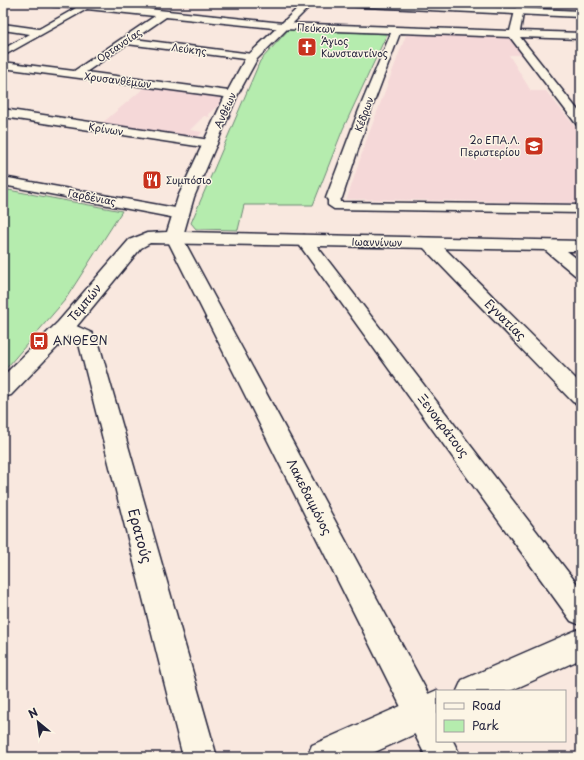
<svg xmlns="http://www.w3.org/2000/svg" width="584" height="760" viewBox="0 0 584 760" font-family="'Playpen Sans',sans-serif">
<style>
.built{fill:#f5d8d8}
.green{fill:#b5ecae;stroke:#6c8774}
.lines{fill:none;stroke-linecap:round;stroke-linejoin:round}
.pedestrian-casing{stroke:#22223b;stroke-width:3}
.minor-casing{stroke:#22223b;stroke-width:3}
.tertiary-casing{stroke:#22223b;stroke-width:3}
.pedestrian{fill:#fcf5e5;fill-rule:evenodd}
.minor{fill:#fcf5e5;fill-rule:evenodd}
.tertiary{fill:#fcf5e5;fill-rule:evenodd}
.labels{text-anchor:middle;stroke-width:3;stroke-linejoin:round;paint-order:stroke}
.far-street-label{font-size:10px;fill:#22223b;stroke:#fcf5e5}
.far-poi-label{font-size:10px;fill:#22223b;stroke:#fcf5e5;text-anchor:start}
.street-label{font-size:12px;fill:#22223b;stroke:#fcf5e5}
.poi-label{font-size:12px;fill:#22223b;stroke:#fcf5e5;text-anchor:start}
.near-street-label{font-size:14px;fill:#22223b;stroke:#fcf5e5}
</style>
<rect width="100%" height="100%" fill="#f9e8df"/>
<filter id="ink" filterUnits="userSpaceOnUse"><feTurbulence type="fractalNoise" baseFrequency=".025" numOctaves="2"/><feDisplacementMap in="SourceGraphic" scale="8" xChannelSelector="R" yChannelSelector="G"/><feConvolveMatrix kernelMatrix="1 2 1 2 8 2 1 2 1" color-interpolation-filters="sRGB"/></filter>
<g filter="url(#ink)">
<path class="built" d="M406,35L510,37L522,55H509L531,91H546L581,134V203L347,199L365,144Z
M144,88L226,96L219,105L208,114L210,117L204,116L190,130L202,132L197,138L101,124Z"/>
<path class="green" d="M289,29L387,34L343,129L313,205H244L238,230L196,229L191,223L260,61Z
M3,189L122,211L65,300L3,372Z"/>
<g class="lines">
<defs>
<path id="pedestrian" d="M334,195L338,196L340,202L581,205V213L334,209L328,205V198Z"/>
<path id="minor" d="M49,3H91L283,23L510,31L517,3H525L520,31L581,33V39L520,37L581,114V126L577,125L510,37L400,33L371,110L342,198L339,201H329L326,198L359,110L391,33L283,29L166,17L134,39L252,54L257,57L252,60L127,44L86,72L236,92L238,94L236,96L232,98L3,68V62L74,71L155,16L87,9L3,56V49L30,34L3,30V24L39,29L76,8L53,6Z
M3,109L210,140L215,141L217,144L215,147L210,148L3,117Z
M3,177L181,209L187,211L189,214L187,217L181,219L3,185Z
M174,232L180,234L182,237L437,710V741H453L461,757H426L166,237L168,234Z
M304,235L310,237L581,589V625L571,621L298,243L296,240L298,237Z
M429,238L435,239L581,384V405L573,402L423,247L421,243L423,239Z
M65,321L92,333L99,344L217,757H183L79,344L78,341L58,331L55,327L58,323Z"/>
<path id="tertiary" d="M303,3H313L257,59L238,94L194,197L184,232L581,241V251H567L581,262V276L575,275L545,250L150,243L141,248L72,332L11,395L3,397V376L58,322L129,240L147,233L167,232L178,197L226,94L246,57Z
M338,3H404L581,11V17L343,6Z
M581,628V659L510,691H457L462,680Z
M437,690V724L364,757H307L312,745Z"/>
</defs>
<use href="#pedestrian" class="pedestrian-casing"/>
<use href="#minor" class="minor-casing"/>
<use href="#tertiary" class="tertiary-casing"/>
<use href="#pedestrian" class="pedestrian"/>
<use href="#minor" class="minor"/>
<use href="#tertiary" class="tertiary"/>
</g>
</g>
<defs>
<symbol id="church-square" viewBox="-11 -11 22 22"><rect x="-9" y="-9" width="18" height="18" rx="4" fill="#c8321e" stroke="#fcf5e5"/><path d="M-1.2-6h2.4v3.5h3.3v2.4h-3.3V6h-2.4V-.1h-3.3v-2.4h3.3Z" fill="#fff"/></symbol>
<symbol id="school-square" viewBox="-11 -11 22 22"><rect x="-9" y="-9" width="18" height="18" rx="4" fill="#c8321e" stroke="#fcf5e5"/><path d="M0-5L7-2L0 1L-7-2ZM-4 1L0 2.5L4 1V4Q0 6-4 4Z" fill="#fff"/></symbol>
<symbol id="restaurant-square" viewBox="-11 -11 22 22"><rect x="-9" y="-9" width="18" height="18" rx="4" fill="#c8321e" stroke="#fcf5e5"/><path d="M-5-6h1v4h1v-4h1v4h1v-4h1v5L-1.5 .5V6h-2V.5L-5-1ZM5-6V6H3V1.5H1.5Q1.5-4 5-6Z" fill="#fff"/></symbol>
<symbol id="bus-square" viewBox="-11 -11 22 22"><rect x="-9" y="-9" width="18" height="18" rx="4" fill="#c8321e" stroke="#fcf5e5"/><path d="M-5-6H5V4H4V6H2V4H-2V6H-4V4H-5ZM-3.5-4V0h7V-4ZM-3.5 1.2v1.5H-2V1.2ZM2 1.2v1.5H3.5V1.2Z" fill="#fff"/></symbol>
</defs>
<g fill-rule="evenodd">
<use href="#church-square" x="296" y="36" width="22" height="22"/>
<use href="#school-square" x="523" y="135" width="22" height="22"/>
<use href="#restaurant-square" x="141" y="169" width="22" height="22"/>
<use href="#bus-square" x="28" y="330" width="22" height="22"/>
</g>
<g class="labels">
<g class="far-street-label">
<text transform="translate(316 28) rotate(3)" y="4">Πεύκων</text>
<text transform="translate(119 45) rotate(-34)" y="4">Ορτανσίας</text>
<text transform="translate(189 49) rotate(7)" y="4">Λεύκης</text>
<text transform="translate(118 80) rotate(7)" y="4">Χρυσανθέμων</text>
<text transform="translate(225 110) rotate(-65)" y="4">Ανθέων</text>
<text transform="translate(364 114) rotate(-70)" y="4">Κέδρων</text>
<text transform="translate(106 129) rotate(9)" y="4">Κρίνων</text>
<text transform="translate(92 197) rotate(11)" y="4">Γαρδένιας</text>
<text transform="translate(377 242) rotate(1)" y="4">Ιωαννίνων</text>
</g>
<g class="far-poi-label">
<text x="321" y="45">Άγιος<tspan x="321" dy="12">Κωνσταντίνος</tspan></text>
<text x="520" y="144" text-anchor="end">2ο ΕΠΑ.Λ.<tspan x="520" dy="12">Περιστερίου</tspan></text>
<text x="166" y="184">Συμπόσιο</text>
</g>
<g class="street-label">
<text transform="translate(85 303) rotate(-50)" y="4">Τεμπών</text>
<text transform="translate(505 320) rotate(45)" y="4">Εγνατίας</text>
<text transform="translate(443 426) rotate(53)" y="4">Ξενοκράτους</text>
<text transform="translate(309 497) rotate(63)" y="4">Λακεδαιμόνος</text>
</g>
<g class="poi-label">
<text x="53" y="345">ΑΝΘΕΩΝ</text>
</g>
<g class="near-street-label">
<text transform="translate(140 536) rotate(75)" y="5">Ερατούς</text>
</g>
</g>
<rect width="584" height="760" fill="none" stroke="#fcf5e5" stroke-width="16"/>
<rect x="8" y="8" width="568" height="744" fill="none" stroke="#22223b" stroke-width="1.5" filter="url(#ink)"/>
<rect x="436" y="690" width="130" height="52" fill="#fcf5e5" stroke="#a5a1a1"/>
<rect x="444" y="703" width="20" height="6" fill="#fcf5e5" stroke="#a5a1a1"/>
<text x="472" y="710" font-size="12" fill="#22223b">Road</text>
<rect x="444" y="720" width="20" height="12" fill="#b5ecae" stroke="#a5a1a1"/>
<text x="472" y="730" font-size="12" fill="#22223b">Park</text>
<g transform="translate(38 722) rotate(331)" stroke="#fcf5e5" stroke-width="3" paint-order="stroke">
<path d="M0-3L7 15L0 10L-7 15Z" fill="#22223b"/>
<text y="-6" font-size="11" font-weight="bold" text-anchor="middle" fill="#22223b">N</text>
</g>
</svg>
